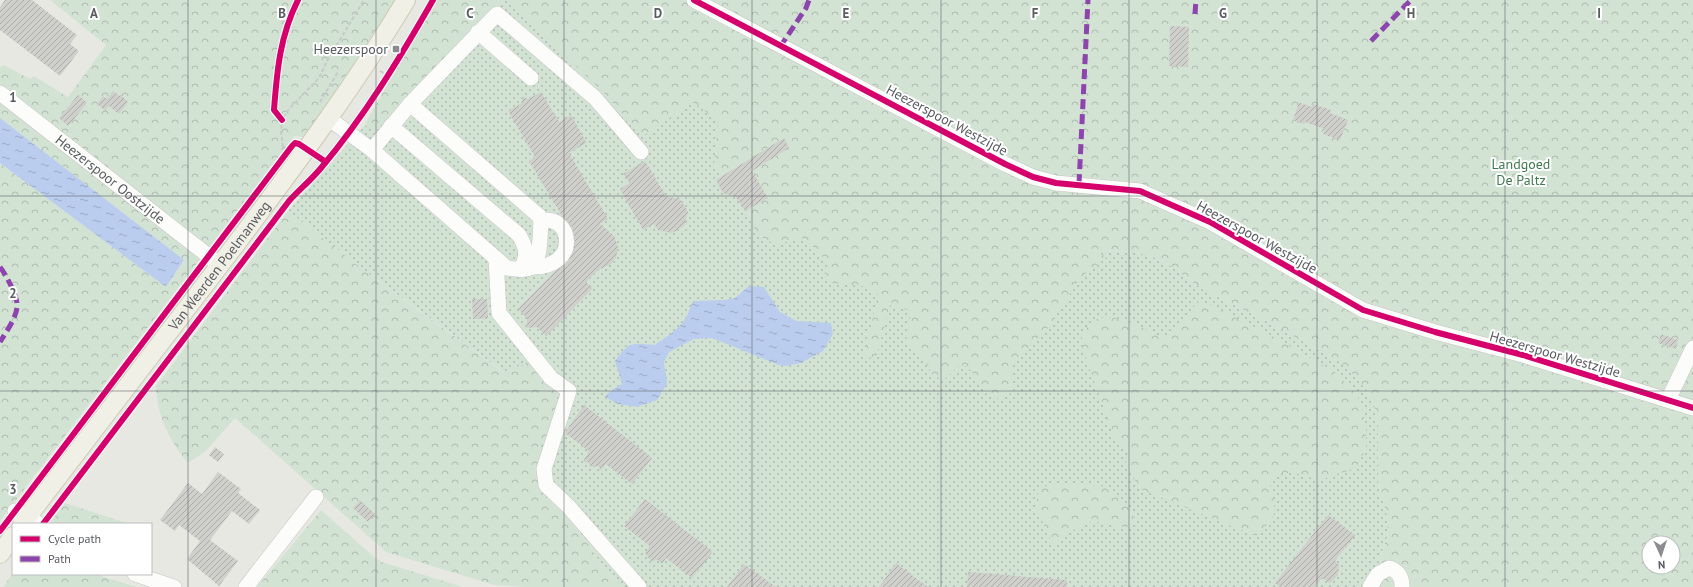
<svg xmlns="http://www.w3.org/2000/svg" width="1693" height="587" viewBox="0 0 1693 587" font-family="'PT Sans',sans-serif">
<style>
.grass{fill:url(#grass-dots)}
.forest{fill:url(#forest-crowns);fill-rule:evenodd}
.water{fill:url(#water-ripples)}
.building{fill:url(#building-hatch)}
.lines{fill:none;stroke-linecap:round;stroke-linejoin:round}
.minor-casing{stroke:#c5c5c3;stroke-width:16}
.major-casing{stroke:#cdcbb4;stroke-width:20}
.path{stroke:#c7cac9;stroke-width:2;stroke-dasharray:4 2;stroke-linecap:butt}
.minor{stroke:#fcfcfb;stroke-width:15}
.major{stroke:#f0f0e6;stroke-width:18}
.quiet{stroke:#8e44ad;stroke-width:5;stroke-dasharray:10 5;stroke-linecap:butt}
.cycleway-casing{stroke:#fff;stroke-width:8}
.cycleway{stroke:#d6006c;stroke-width:6}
.grid{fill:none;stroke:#595b60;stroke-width:1;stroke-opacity:0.55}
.poi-dot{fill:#8b8c8e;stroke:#fff;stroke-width:1.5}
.labels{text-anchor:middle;stroke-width:4;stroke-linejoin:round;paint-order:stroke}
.poi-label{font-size:14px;fill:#595b60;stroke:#fff;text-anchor:end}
.street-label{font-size:14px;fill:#595b60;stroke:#fff}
.park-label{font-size:14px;fill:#3e7a4e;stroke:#fff}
.grid-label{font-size:13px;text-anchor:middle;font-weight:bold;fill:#595b60;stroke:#fff;stroke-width:4;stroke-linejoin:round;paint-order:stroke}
</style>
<defs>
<pattern id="grass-dots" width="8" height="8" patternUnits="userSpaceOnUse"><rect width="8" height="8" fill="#d2e3d4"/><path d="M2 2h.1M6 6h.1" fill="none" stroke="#adbbaf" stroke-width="1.8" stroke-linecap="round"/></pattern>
<pattern id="forest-crowns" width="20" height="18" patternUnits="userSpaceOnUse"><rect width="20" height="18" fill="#d2e3d4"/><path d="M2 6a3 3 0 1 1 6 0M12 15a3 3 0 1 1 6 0" fill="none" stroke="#adbbaf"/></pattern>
<pattern id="water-ripples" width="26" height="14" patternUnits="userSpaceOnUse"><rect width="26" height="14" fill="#bbcdee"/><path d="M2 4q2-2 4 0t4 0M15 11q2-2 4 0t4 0" fill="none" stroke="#9ba9c4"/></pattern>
<pattern id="building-hatch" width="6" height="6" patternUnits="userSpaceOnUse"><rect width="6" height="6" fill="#cfcfcc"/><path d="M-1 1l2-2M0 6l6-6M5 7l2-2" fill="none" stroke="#ababa9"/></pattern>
</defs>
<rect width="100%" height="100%" fill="#e8e8e3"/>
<path class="grass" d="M436,0H701L1092,251L1137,252L1162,260L1206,291L1272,324L1342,363L1355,376L1366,389L1373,402L1378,425V484L1387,515L1388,534L1381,555L1384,587H625L607,573L567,513L539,493V441L525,364L504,372L361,268L288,211L364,126Z"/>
<path class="forest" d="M50,0H402L305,137L294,136L0,521V163L166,287L184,261L0,118V67L4,65L30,79L34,76L68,97L106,45Z
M436,0H505L375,127L364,126Z
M507,0H1693V587H1384L1381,555L1388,534L1387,515L1378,484V425L1373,402L1366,389L1355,376L1341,363L1272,324L1206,291L1162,260L1137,252L1093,251L1107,257L1080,278L1048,328L1012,364L1011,393L1000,399L990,396L968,367L960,365L943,381L932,374L924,358L906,342L911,311L890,305L876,359L864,357L878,294L863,286L830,283L823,278L828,263L805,238L775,244L758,236L747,213L759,188L741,175H720L714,166L718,121L693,102L643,136L601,90ZM1649,543H1673V567H1649Z
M288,211L361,268L503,372L525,364L528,361C559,394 565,396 546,440L539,441V493L567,513L607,573L625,587H525L494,585L386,552L235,418L206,451L188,463C169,440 157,416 156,386Z
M1199,300L1267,333L1335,372L1357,395L1362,406L1366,426V448L1358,465L1348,471L1329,476L1322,480C1311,479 1300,472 1288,473C1256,475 1278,499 1274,514C1271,522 1262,530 1256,536L1140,489L1125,463L1129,458L1124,444L1116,443L1082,347C1081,340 1082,333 1087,327C1104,303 1145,330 1164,338C1180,330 1187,313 1199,300Z
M1075,483L1108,487L1127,504L1137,522C1118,534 1110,521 1094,522C1079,523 1065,537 1053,545L1036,508L1038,492L1049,484Z
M65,503L130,524H49Z
M321,510L374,557L382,562L463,587H257Z
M13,573L94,574L137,587H3Z"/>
<path class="water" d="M0,118L184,260L166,287L0,163Z
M749,286L764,287L780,312L796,321L831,323L833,334L823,351L801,363L786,366L779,365L712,338L694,339L669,352L664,362L667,384L657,400L637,407L618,404L605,397L608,393L622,384L615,361C630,341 631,343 655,345C675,330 684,328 692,303L696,301L725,300L735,298Z"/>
<path class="building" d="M5,0H32L77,35L70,44L79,51L60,76L0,30V7Z
M1170,26L1189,27L1188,67L1169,66Z
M113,91L120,96L121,95L128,102L119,114L109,106L105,111L97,104L103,96L107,99Z
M541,92L559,122L571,115L585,140L586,143L569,153L608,219L600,224L614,236L618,247L616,258L611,264L598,270L586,282L593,288L546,336L537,327L527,328V318L518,309L555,271L566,264L573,253L575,240L572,227L562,216L529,161L535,157L508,111L521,104L523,97L528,99Z
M78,95L87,103L68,126L59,118Z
M1299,102L1311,107L1313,104L1331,110L1330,113L1348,120L1340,140L1323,134L1325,129L1305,122L1304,124L1293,120Z
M784,138L789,148L752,171L768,198L745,211L736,197L723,193L716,180Z
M645,161L666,196L680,199L688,212L684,226L672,233L658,230L654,224L643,230L620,189L630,183L623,174Z
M472,299H487L488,318L473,319Z
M1661,334L1678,340L1676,349L1658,343Z
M584,405L652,458L632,484L606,464L601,470L598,466L591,467L588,462H583L589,451L565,433Z
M215,447L224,454L218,462L209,455Z
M218,472L241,489L238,493L260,510L249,524L232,511L210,540L238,561L219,586L187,559L200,541L179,525L175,531L160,520L188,483L202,494Z
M645,499L713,552L692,578L666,558L662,564L658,560L651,561L645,553L650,546L624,526Z
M360,500L375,514L368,522L353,508Z
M1328,515L1355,535L1335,561L1340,566L1337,569L1338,575L1330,583L1322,578L1315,587H1280L1275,583Z
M896,563L909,573L928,587H879Z
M744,564L759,575L776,587H727Z
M968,572L1067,580V587H967Z"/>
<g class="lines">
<defs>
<g id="minor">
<path d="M694,0L1005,164L1033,177L1056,183L1140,191L1210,222L1363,310L1435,332L1523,355L1693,408"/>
<path d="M478,32L531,78"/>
<path id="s1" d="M0,93L220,265"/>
<path d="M410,104L497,14L595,98L641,152"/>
<path d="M328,118L372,150L507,268C514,269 525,271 532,267C541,261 540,231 541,221L539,216L410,104L372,150"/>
<path d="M391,126L519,235C527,249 528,255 521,269"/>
<path d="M496,259L499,313L551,378L569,391L544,469L546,485L569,507L639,587"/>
<path d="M532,267C581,268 572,213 541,221"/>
<path d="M1668,400L1693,348"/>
<path d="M15,511L39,524"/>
<path d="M135,574L174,587"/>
<path d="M246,587L316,497"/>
<path d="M1370,587L1378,574L1389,568C1399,571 1402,577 1402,587"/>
</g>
<g id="major">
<path id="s2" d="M22,524C94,430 165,337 236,244C296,164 355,85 406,0"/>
<path d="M0,554L13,536"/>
</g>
</defs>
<use href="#minor" class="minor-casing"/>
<use href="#major" class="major-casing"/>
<path class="path" d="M396,47L402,51
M380,71L387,75
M320,102L338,72
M288,150L283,147L281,131L282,120L289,109L319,78L327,61L364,0"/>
<use href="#minor" class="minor"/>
<use href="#major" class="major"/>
<path class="quiet" d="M1195,14L1196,0
M1371,41L1411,0
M780,47L806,8L809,0
M1079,184L1088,0
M0,267C6,275 19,298 17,308C15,320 6,332 0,342"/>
<defs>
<path id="cycleway" d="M694,0L1005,164L1033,177L1056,183L1140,191L1210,222L1363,310L1435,332L1523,355L1693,408
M282,120L274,110C277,70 280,36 298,0
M43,524L289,201C299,190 311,180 321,168C364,117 400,58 433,0
M0,531L292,146L295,143L299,144L326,162"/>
</defs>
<use href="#cycleway" class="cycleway-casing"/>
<use href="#cycleway" class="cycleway"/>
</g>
<path class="grid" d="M188,0V587M376,0V587M564,0V587M752,0V587M941,0V587M1129,0V587M1317,0V587M1505,0V587M0,196H1693M0,391H1693"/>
<rect class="poi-dot" x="392" y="45" width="8" height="8" rx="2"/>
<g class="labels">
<g class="poi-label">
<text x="388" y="54">Heezerspoor</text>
</g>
<g class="street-label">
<text transform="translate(947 120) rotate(28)" y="5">Heezerspoor Westzijde</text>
<text dy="5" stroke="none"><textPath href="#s1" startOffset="140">Heezerspoor Oostzijde</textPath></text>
<text transform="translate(1257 237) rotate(29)" y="5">Heezerspoor Westzijde</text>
<text dy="5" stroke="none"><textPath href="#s2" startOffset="325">Van Weerden Poelmanweg</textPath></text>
<text transform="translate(1555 354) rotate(16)" y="5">Heezerspoor Westzijde</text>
</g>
<g class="park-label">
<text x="1521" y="169">Landgoed<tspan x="1521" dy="16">De Paltz</tspan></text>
</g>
</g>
<g class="grid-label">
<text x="94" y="18">A</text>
<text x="282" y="18">B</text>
<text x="470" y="18">C</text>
<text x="658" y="18">D</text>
<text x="846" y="18">E</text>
<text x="1035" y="18">F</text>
<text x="1223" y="18">G</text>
<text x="1411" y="18">H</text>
<text x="1599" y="18">I</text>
<text x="13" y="102">1</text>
<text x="13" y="298">2</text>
<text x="13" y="494">3</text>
</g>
<rect x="12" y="523" width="140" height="52" fill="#ffffff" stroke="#bdbdbf"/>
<rect x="20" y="536" width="20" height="6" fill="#d6006c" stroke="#bdbdbf"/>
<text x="48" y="543" font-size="12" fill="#595b60">Cycle path</text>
<rect x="20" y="556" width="20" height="6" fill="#8e44ad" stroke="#bdbdbf"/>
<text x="48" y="563" font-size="12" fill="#595b60">Path</text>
<g transform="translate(1661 555) rotate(177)"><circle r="19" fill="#ffffff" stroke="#bdbdbf"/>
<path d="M0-3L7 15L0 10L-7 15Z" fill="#8b8c8e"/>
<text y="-6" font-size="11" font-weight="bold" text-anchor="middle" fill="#595b60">N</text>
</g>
</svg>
